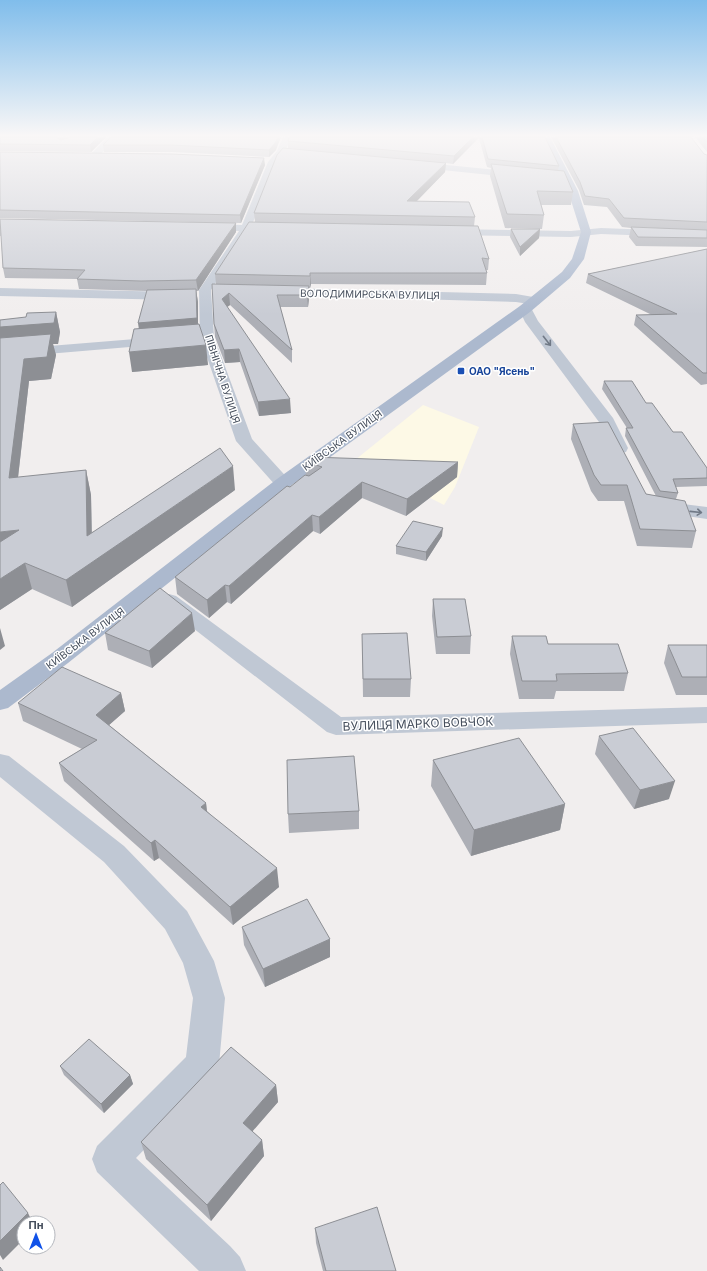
<svg xmlns="http://www.w3.org/2000/svg" width="707" height="1271" viewBox="0 0 707 1271" font-family="Inter,sans-serif">
<style>
.commercial{fill:#fdf9e6}
.lines{fill:none;stroke-linecap:round;stroke-linejoin:round}
.minor{fill:#c0c8d4;fill-rule:evenodd}
.major{fill:#acb9ce;fill-rule:evenodd}
.wall{fill:#adafb6}
.shaded-wall{fill:#8d8f94}
.building{fill:#c9ccd4;stroke:#8d8f94}
.oneway{stroke:#707986}
.transit-dot{fill:#1a4fb4;stroke:#fff;stroke-width:1.5}
.labels{text-anchor:middle;stroke-width:3;stroke-linejoin:round;paint-order:stroke}
.far-street-label{font-size:10px;fill:#454e5c;stroke:#fff}
.far-transit-label{font-size:10px;font-weight:bold;fill:#164399;stroke:#fff;text-anchor:start}
.street-label{font-size:12px;fill:#454e5c;stroke:#fff}
</style>
<rect width="100%" height="100%" fill="#f1eeee"/>
<path class="commercial" d="M423,405L479,427L455,487L444,505L355,460Z"/>
<g class="lines">
<path class="minor" d="M108,137H117L97,158H91L90,156L91,154Z
M283,137H291L285,152L276,163L252,225L274,226L279,229L274,232L249,231L211,290L214,337L252,439L292,483L289,487L283,488L277,487L236,441L200,337L199,290L239,231L207,230L202,227L207,224L242,225L268,162L277,151Z
M416,162L519,172L524,175L519,178L413,167L412,165L413,163Z
M601,228L707,232V238L601,234L571,237L450,235L445,232L450,229L571,231Z
M0,288L176,292L180,293L182,296L180,299L176,300L0,296Z
M279,288L516,294L539,298L541,301L539,304L535,305L516,302L275,295L273,292L275,289Z
M525,305L530,306L538,321L613,418L628,448L626,452L620,453L614,452L599,422L525,322L519,309L520,306Z
M160,337L165,338L167,341L165,344L0,358V350Z
M659,501L707,507V519L652,511L650,507L652,503Z
M169,594L176,596L341,717L707,707V723L336,735L327,732L162,604L158,600L162,596Z
M0,754L9,756L124,846L187,911L214,961L225,998L219,1065L214,1077L136,1158L230,1246L240,1257L246,1271H199L97,1172L92,1159L97,1146L186,1057L193,998L183,963L165,929L104,862L0,777Z"/>
<path class="major" d="M542,137H550L578,191L591,232L584,259L570,278L530,312L289,487L68,663L8,708L0,710V690L52,653L277,479L520,306L562,272L572,259L581,232L568,191Z"/>
</g>
<path class="wall" d="M0,137H106L91,152L0,151Z
M111,137L276,150L269,157L172,152H104L103,145Z
M289,137H545L559,166L558,170L573,192L571,205H541L544,215L542,229L505,228L490,176L491,168L487,167L479,138L453,164L446,163L445,172L417,201L475,217L474,226L489,259L488,270H486L487,273L486,285L311,284L310,288H309V298L308,307H280L292,350V363L230,305L227,307L291,413L259,416L240,362L225,363L215,337L214,324L216,284L215,274L255,222L254,213L288,148V141Z
M551,137H691L704,154L707,155V247L636,246L629,237L631,228L622,227L607,207L584,205L579,190Z
M695,137H707V152Z
M0,152L265,165L241,223L0,218Z
M0,219L236,223V232L198,291H196L198,302V325L208,365L132,372L147,291L79,289L77,279L5,278L3,268L1,236H0Z
M511,229H540L539,238L520,256L510,237Z
M707,249V384L701,385L634,325L636,315H652L586,283L588,274Z
M56,312L60,332L58,344H53L56,355L51,379L29,381L18,478L86,470L91,495L92,532L235,490L72,607L32,589L0,610L26,317Z
M604,381L646,403L673,432L707,468V486L676,487L678,493L676,499L696,531L692,548L637,546L624,501H598L591,491L571,439L573,424L646,494L656,496L625,436L626,428H627L602,389Z
M305,461L458,462L457,477L406,516L362,498L320,534L313,531L231,604L227,602L209,618L177,594L175,577L306,476Z
M442,536L426,561L396,554V546Z
M433,599L471,636L470,654H436L432,616Z
M195,631L152,668L108,650L105,633Z
M362,634L411,679L410,697H363Z
M512,636L628,673L624,691H556L554,699H519L510,654Z
M668,645H707V695H676L664,663Z
M121,693L125,711L109,725L206,803L207,811L279,887L233,925L159,858L154,861L64,781L59,763L82,749L23,721L18,703Z
M599,736L669,799L634,809L595,754Z
M433,760L565,804L560,830L471,856L431,786Z
M359,811V829L289,833L288,814Z
M242,927L330,939V957L265,987L244,945Z
M60,1066L130,1075L133,1084L104,1113L64,1075Z
M276,1085L278,1102L252,1131L262,1140L264,1156L211,1221L146,1159L141,1142Z
M315,1228L396,1271H323L316,1243Z"/>
<path class="shaded-wall" d="M56,137H71L58,144Z
M98,137H106L91,152L90,145Z
M278,137H281L276,150L269,157V150Z
M473,137H479L453,164L454,156Z
M264,158L265,165L241,223L240,215Z
M446,163L445,172L407,211V201Z
M236,223V232L198,291L196,280Z
M540,229L539,238L520,256V247Z
M310,273L311,284L310,288Z
M309,286V298L308,307L307,295Z
M196,289L198,302V332L140,337L138,323Z
M229,293L230,305L223,310L222,299Z
M56,312L60,332L58,344H53L56,355L51,379L29,381L15,503L9,478L0,348V327Z
M206,345L208,365L132,372L129,352Z
M239,349L240,362L225,363L224,350Z
M290,399L291,413L259,416L258,402Z
M458,462L457,477L406,516L407,499Z
M233,466L235,490L72,607L66,580Z
M86,470L91,495L92,561L87,536Z
M362,482V498L320,534L319,517Z
M312,515L313,531L231,604L229,586Z
M443,528L442,536L426,561V552Z
M19,530L0,559V532Z
M25,563L32,589L0,610V579Z
M225,585L227,602L209,618L207,600Z
M192,613L195,631L152,668L149,651Z
M0,628L5,646L0,650Z
M121,693L125,711L100,733L96,715Z
M675,781L669,799L634,809L640,790Z
M206,803L208,822L201,807Z
M565,804L560,830L471,856L474,830Z
M155,840L159,858L154,861L151,843Z
M277,868L279,887L233,925L230,907Z
M330,939V957L265,987L263,969Z
M130,1075L133,1084L104,1113L101,1104Z
M276,1085L278,1102L245,1140L243,1123Z
M262,1140L264,1156L211,1221L207,1205Z
M28,1213L33,1223H24V1239L3,1260L0,1255V1241Z"/>
<path class="building" d="M0,137H56L61,140L70,137H98L90,145L0,144Z
M111,137H278L275,143L269,150L171,145H103Z
M289,137H473L454,156L288,141Z
M482,137H545L559,166L488,159Z
M556,137H691L704,154L707,155V222L624,218L609,199L585,196L580,182Z
M703,137H707V142Z
M283,148L446,163L407,201L469,202L475,217L254,213L277,155Z
M0,152L171,154L264,158L240,215L0,210Z
M491,164L564,171L573,192L537,191L544,215L507,214Z
M0,219L236,223L196,280L141,281L77,279L85,270L3,268Z
M249,222L478,226L489,259L482,258L487,273H310V276L215,274Z
M631,227L707,230V238L638,237Z
M511,229H540L520,247Z
M707,249V373H703L636,315L677,314L588,274Z
M212,284L309,286L307,295H277L292,350L229,293L222,299L290,399L258,402L239,349L224,350L214,324Z
M196,289L197,318L138,323L147,290Z
M56,312L54,323L0,327V320L26,317L27,313Z
M199,324L206,345L129,352L134,329Z
M51,334L47,357L24,359L9,478L86,470L87,536L220,448L233,466L66,580L25,563L0,579V542L19,530L0,532V338Z
M604,381H632L646,403H652L673,432H682L707,468V478L673,479L678,493L660,491L626,428H633Z
M608,422L646,494L685,501L696,531L640,529L627,485H601L594,475L573,424Z
M311,457L458,462L407,499L362,482L319,517L312,515L229,586L225,585L207,600L175,577L287,486L290,487L305,475L309,476L322,467L305,461Z
M413,521L443,528L426,552L396,546Z
M160,588L192,613L149,651L105,633Z
M433,599H465L471,636L437,637Z
M407,633L411,679H363L362,634Z
M512,636H546L548,644H618L628,673L556,674L557,681H522Z
M668,645H707V677H682Z
M62,667L121,693L96,715L206,803L201,807L277,868L230,907L155,840L151,843L59,763L97,740L18,703Z
M633,728L675,781L640,790L599,736Z
M519,738L565,804L474,830L433,760Z
M354,756L359,811L288,814L287,760Z
M307,899L330,939L263,969L242,927Z
M89,1039L130,1075L101,1104L60,1066Z
M231,1047L276,1085L243,1123L262,1140L207,1205L141,1142Z
M3,1182L28,1213L0,1241V1185Z
M377,1207L396,1271H326L315,1228Z
M0,1267L3,1271H0Z"/>
<defs><path id="oneway-shaft" d="M-6 0H5M1.5-3L5.5 0L1.5 3" fill="none" stroke-width="1.6" stroke-linecap="round" stroke-linejoin="round"/></defs>
<g class="oneway">
<use href="#oneway-shaft" transform="translate(547 341) rotate(52)"/>
<use href="#oneway-shaft" transform="translate(696 512) rotate(6)"/>
</g>
<linearGradient id="sky" x2="0" y2="1"><stop stop-color="#80bdeb"/><stop offset="0.43" stop-color="#f9f7f7"/><stop offset="1" stop-color="#f9f7f7" stop-opacity="0"/></linearGradient>
<rect width="707" height="315" fill="url(#sky)"/>
<rect class="transit-dot" x="457" y="367" width="8" height="8" rx="2"/>
<g class="labels">
<g class="far-street-label">
<text transform="translate(370 294) rotate(1)" y="4">ВОЛОДИМИРСЬКА ВУЛИЦЯ</text>
<text transform="translate(223 379) rotate(72)" y="4">ПІВНІЧНА ВУЛИЦЯ</text>
<text transform="translate(342 440) rotate(-36)" y="4">КИЇВСЬКА ВУЛИЦЯ</text>
<text transform="translate(85 638) rotate(-37)" y="4">КИЇВСЬКА ВУЛИЦЯ</text>
</g>
<g class="far-transit-label">
<text x="469" y="375">ОАО "Ясень"</text>
</g>
<g class="street-label">
<text transform="translate(418 724) rotate(-2)" y="4">ВУЛИЦЯ МАРКО ВОВЧОК</text>
</g>
</g>
<g transform="translate(36 1235)"><circle r="19" fill="#ffffff" stroke="#b5b8be"/>
<path d="M0-3L7 15L0 10L-7 15Z" fill="#1052e8"/>
<text y="-6" font-size="11" font-weight="bold" text-anchor="middle" fill="#454e5c">Пн</text>
</g>
</svg>
